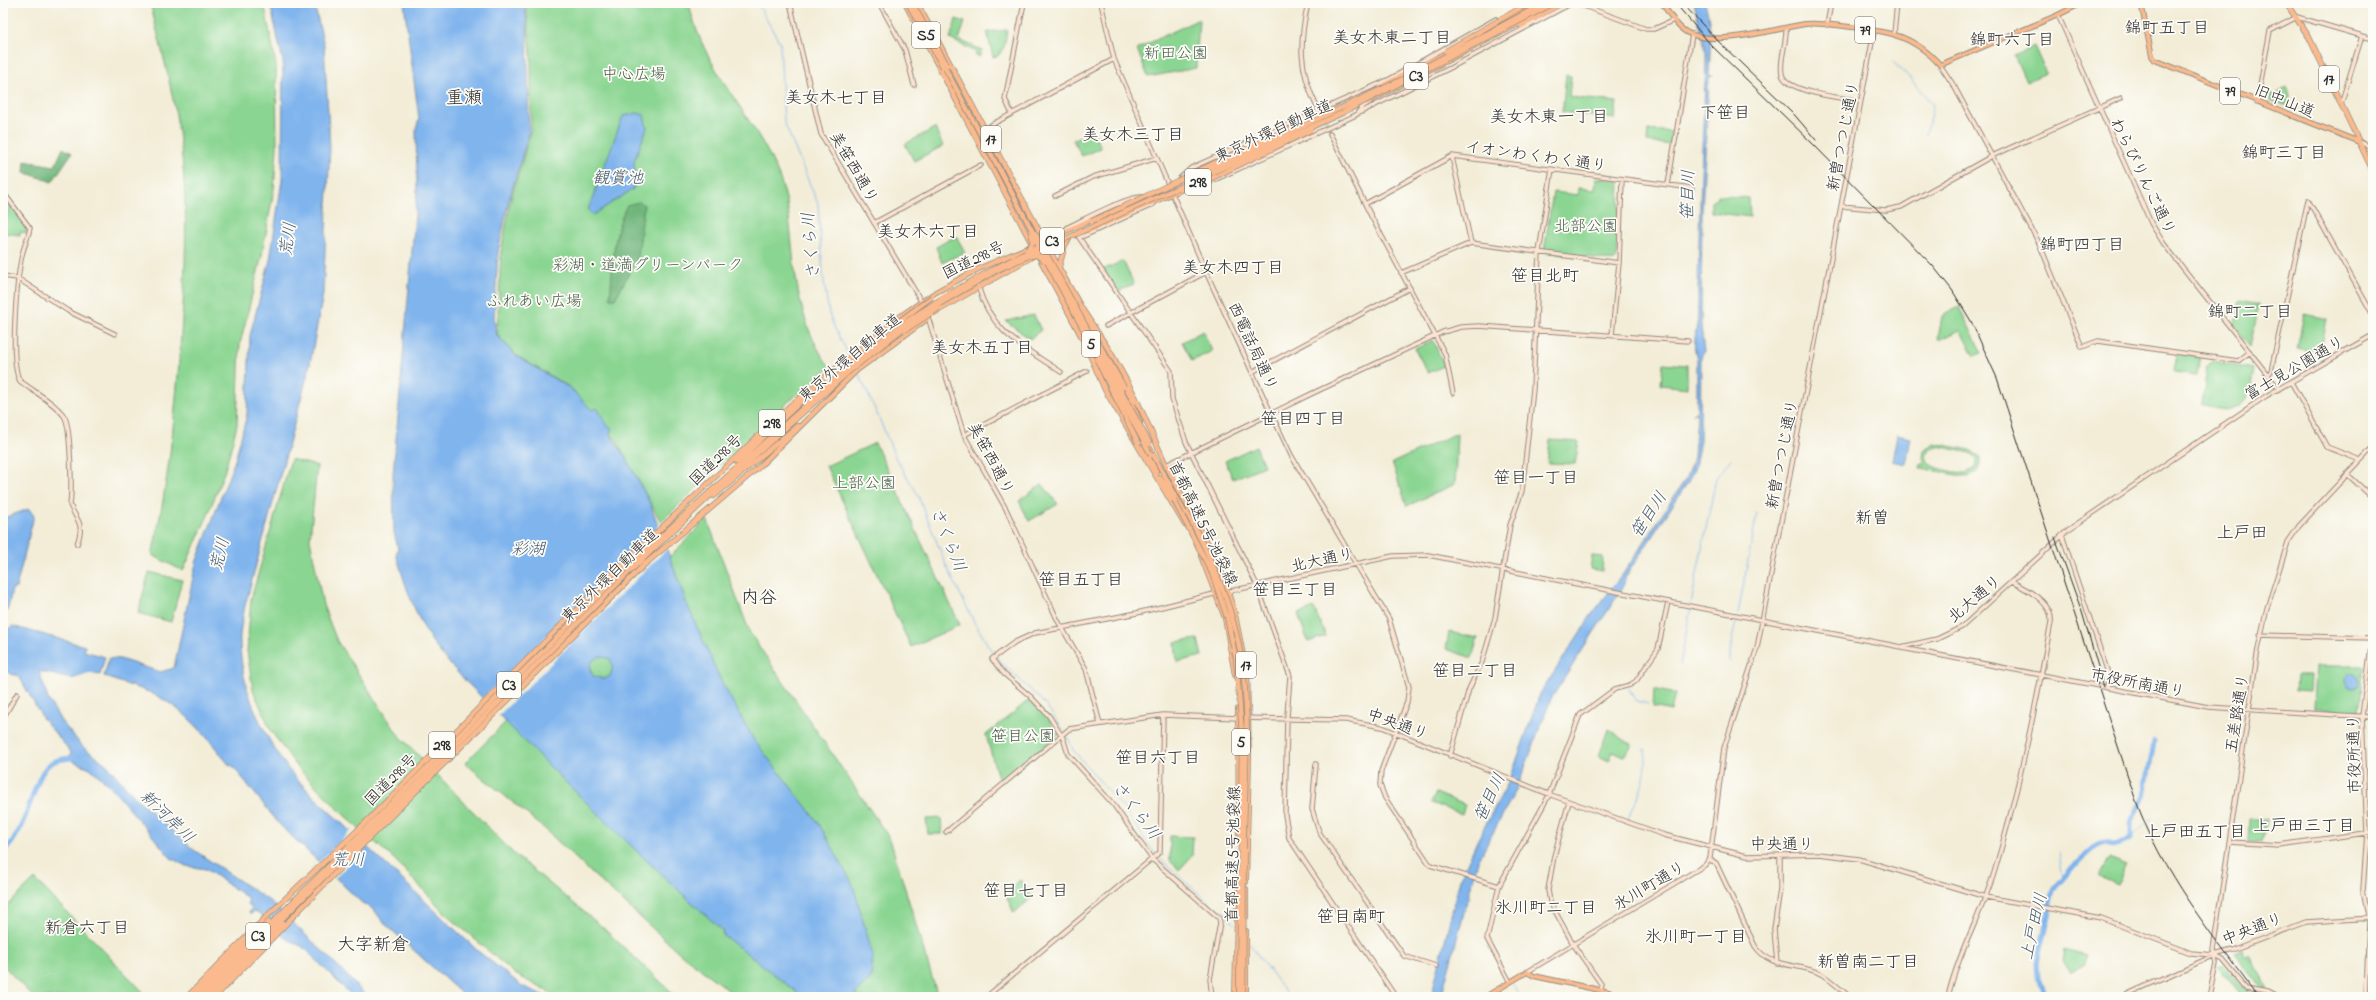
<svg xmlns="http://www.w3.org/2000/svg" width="2376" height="1000" viewBox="0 0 2376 1000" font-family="'Indie Flower','Klee One',sans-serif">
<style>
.green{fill:#8ad591;stroke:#5a805e;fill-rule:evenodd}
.forest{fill:#6fb67b;stroke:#4d7053}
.water{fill:#7fb4ed;stroke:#55708c;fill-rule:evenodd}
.pier{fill:#f3edd7}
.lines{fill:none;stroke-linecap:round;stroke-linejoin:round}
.stream{stroke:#7fb4ed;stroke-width:1}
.river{stroke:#7fb4ed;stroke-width:5}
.secondary-tunnel{stroke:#cbc6b5;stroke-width:3.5;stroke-dasharray:3.5 2;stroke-linecap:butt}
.highway-tunnel{stroke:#cbc6b5;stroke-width:4.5;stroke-dasharray:4.5 2;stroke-linecap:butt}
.secondary-casing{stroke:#8f8c81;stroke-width:5.5}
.primary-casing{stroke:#8f8c81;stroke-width:6}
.highway-casing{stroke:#8f8c81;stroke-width:6}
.secondary{stroke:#fde3d1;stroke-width:3.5}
.primary{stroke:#fbba8d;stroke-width:4}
.highway{stroke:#fbba8d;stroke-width:4.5}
.rail{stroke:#2b2b2b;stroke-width:1}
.highway-bridge-casing{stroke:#8f8c81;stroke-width:6;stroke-linecap:butt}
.highway-bridge{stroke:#fbba8d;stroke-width:4.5}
.labels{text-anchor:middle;stroke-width:3.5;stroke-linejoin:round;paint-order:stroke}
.shield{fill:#fdfcf7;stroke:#6a6a68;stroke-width:1}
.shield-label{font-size:15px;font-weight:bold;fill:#2b2b2b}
.park-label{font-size:16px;fill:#485e4a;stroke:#fdfcf7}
.street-label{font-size:16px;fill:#2b2b2b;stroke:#fdfcf7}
.neighbourhood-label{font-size:17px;fill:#2b2b2b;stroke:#fdfcf7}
.water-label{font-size:17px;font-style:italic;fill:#485b6f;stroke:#fdfcf7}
.quarter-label{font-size:18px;fill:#2b2b2b;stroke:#fdfcf7}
</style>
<rect width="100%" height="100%" fill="#fdfcf7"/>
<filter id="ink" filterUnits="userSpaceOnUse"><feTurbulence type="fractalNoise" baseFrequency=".025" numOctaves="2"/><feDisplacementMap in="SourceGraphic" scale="8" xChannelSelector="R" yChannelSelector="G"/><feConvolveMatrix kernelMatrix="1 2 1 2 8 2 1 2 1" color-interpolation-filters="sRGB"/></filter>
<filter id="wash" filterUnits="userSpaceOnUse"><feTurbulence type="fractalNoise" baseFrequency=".012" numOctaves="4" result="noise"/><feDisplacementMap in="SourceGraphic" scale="16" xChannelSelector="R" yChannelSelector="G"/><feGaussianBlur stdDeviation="0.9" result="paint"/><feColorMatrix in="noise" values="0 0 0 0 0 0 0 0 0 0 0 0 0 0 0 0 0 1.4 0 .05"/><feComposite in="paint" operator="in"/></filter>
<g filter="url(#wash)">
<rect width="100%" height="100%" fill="#f3edd7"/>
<path class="green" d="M150,3H264L276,65L277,149L274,189L262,255L240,344L237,425L225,470L208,515L183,571L152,555C168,486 175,418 180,348C185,281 189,215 181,148C175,99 162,51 150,3Z
M526,3H689C703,75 765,124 784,191C789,208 790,227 792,245C796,287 803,333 830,367L768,419L661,522L616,440L571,388L517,356L497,335L501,252L511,198L531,131V55Z
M956,19L965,22L959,40L982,50L979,57L975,54L976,52L950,39Z
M1199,19L1196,68L1148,77L1137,49Z
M1007,30L1004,47L998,56L993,57L987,32Z
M2034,46L2046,73L2026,82L2014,55Z
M1566,75L1571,76L1569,97L1617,102L1615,119L1562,112Z
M2286,87L2290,96L2288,105L2270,101L2271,94L2275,95Z
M935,128L943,146L914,161L905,144Z
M1093,130L1101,148L1082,156L1073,140Z
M1648,130L1674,132L1672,145L1647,142Z
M1596,178L1618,180L1620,183L1617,258L1615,261L1544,251L1553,192L1578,195V188L1595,190Z
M1717,195L1749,198L1750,217L1711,212V202L1717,198Z
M5,198L25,224L27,233L20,232V235L3,233L8,206L3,204Z
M956,236L965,252L942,263L936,247Z
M1123,261L1134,284L1117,292L1102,270Z
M2240,301L2259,305L2250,347L2234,328Z
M1959,307L1982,353L1974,356L1960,330L1942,339H1938L1942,316Z
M2304,314L2327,319L2320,354L2297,349Z
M1034,315L1041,330L1030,339L1006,321Z
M1203,331L1212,351L1192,361L1182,342Z
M1433,340L1444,366L1428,373L1415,349Z
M2179,353L2200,356L2197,375L2174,372L2177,355Z
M2213,362L2254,369C2249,406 2240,417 2202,405L2207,366Z
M1663,363L1687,365V388L1661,385Z
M1457,433L1455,484L1407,506L1392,463Z
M1550,440L1579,442L1575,464L1547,463Z
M875,443L960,625L911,647L826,466Z
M1934,443L1971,450L1980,458C1981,468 1977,475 1967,477L1920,468L1921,464L1925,465L1923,458L1924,451ZM1937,446L1971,453L1977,459L1976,468L1966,473C1954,472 1915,468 1930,449Z
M1256,446L1264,466L1233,479L1225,461Z
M291,459L317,466L310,539L323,605L337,641L397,733L515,855L600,925L677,997H558L515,974L448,916L394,859L344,815L298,768L271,731L253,690L247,651L251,599Z
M1042,484L1058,504L1029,521L1019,501Z
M707,519L750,633L890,839L938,997H737L682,955L588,870L545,829L465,763Z
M1592,556L1603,557L1602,571L1590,569Z
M149,572L182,580L171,622L138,613Z
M1314,608L1326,636L1308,642L1298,614Z
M1449,632L1478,638L1472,658L1446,649Z
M1198,639L1202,656L1177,662L1175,642Z
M2316,666H2364L2359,712L2314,709Z
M2297,676H2311L2310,692L2296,691Z
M1654,689L1675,694L1671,711L1653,707Z
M1029,700L1047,716L1058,736L1002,782H999L986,735Z
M1608,729L1632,745L1624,756L1613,751L1609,761L1599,756Z
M1436,793L1465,805L1462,814L1431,803Z
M941,818L942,834H928L926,819Z
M2249,819H2266L2262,842L2248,841Z
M1170,836L1193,837L1192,856L1179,870L1170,861Z
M2109,858L2127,865L2117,885L2099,877Z
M35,879L148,997H33L3,965V910Z
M1020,880L1033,897L1014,913L1005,894Z
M2242,949L2245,957L2250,955L2268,989H2262L2234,952Z
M2065,950L2086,956L2082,964L2071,972L2063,961Z
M2224,964L2242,987L2249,991L2247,997H2242L2218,966Z"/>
<path class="forest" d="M63,148L72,153L52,182L24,172L25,161L55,166Z
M639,202L644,205L638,257L615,299L610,298C613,267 612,233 627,205Z"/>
<path class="water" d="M270,3H314L324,45L330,147L323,294L309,369L245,606C243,618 239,631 240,643C241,689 262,733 289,770C296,779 306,788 314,797L479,952L522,986L548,997H465L384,923L374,910L362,903L280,825L232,765L230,766C206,736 186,709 151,693C135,686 119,683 104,676L109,658L120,659L160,672L174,668L196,563L235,460L247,415L250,335L270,260L282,180L283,62Z
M404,3H524L527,22L529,133L509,200L498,252L494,320L497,335L516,356L570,388L592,410L597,408L608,426L612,428L610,434L626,458L650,503L687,604L720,679L754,740L818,822L853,885L873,956L871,978L856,993V997H803L723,935L722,930C648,863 576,794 507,723C484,698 447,666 430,638C413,611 405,584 396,554L398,549L394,532L393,475L417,192L416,129L419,119ZM600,656L610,659L613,666L610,676L604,679L593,676L590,669L591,662Z
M1694,3H1705C1713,28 1710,50 1709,76H1713L1709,77L1702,212L1701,326L1704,351L1701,357L1700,440L1695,467L1688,482L1626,576L1623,587L1551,699L1518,786L1478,861L1441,997H1431L1460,879L1477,841L1510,779L1540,694L1592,614L1623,574L1685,480L1694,457L1697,414L1692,413L1697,411V358C1691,346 1698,327 1698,313C1698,230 1702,147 1706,64V52Z
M637,113L644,115L647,128L634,161L636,183L633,189L593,215L588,210L623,116Z
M1897,435L1911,438L1906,464L1892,461Z
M29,509L34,516L16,588L12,589C11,595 9,606 7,611H3V518Z
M3,625L10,629L12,626L85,646L84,651L105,657L100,675L90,673L71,679L39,671L48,699L61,721L83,747L106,764L134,796L194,850L271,902L332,960L367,997H353L303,947L285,938L260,914L255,911L251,914L249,912L252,908L247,904L249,899L206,869L186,866L171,858L110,786L90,768L73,761L70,755L71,752L43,719L20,678L17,675H13L3,670Z
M2346 681a7 7 0 1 1 14 0a7 7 0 1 1-14 0Z"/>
<path class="pier" d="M661,524L669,547L498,716L482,699Z
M353,829L368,845L334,879L318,863Z"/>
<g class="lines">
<path class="stream" d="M757,3L780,43L784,122L818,204L823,275L829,314L836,331L849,355
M1893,62L1908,76L1933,105L1926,135
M858,372L879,418L896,459L917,493L946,565L974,622L994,655
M1691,604L1716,478L1731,459
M1738,614L1757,513
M996,657L1046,705L1064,731
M1251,660L1249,669L1253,715
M1730,662C1729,645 1734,634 1737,618
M1680,665L1691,607
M1628,688L1637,701L1648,704
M1066,733L1073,750L1124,809L1155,854
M1629,817C1640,792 1649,777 1645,749
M2131,839L2152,817
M2059,852L2063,879
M1157,856L1216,909L1223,912L1235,925
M1248,942L1289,997
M1513,984L1520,997"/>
<path class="river" d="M3,852C30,829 32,775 51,763C59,758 70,758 78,758
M2045,997L2038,978L2037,962L2054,890L2079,861L2097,845L2106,843L2113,845L2131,839V822L2144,796L2154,742"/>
</g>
</g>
<g filter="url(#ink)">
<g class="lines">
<path class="secondary-tunnel" d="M1316,105L1330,134"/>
<path class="highway-tunnel" d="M1244,709V721"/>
<defs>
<path id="secondary" d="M790,3L821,134L921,301L928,317L964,435L1006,509L1058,621L1086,669L1100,724
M879,3L905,50L914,85
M1101,3L1114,59L1206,272L1271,413L1291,455L1389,619L1409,687L1407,702L1381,771L1380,785L1385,798L1430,865L1499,886
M1308,3C1299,42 1299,69 1316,105
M1576,3L1646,29H1654L1674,20
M2058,15L2151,223L2164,244L2279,389
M1827,25L1831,3
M1786,28C1787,43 1779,60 1782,74C1786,93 1844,98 1861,101
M1894,34L1897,3
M1940,65L1954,86L2039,243L2082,347L2098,341L2238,361L2250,352
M2257,102L2270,31L2297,17L2373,39
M2341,104L2362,36
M1359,113L1450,68L1572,3
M1012,114L1005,99L1024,3
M991,125L1114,59
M1330,134L1371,216L1445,354L1453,393
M2360,142L2373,148
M1452,157L1471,243
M1179,179L1191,168L1390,79L1496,19
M1205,182L1212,181L1356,115L1362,107L1370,102
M1668,185L1692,34
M3,192L30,228C28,238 24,246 22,255C17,277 9,364 20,381C34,392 54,402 64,416C71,424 72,492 70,505C77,522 85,522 77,544
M1055,196L1093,177L1157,158
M1365,204L1452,156L1692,188
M1841,206L1886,210L1901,207L1992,156L2121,98
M874,223L981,165
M1065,231L1068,227C1083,220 1129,195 1143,197
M1078,236L1171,371L1172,399L1186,442L1257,585L1290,676L1287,716L1285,815L1289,838L1395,996
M1079,237L1086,235L1152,205L1154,202
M1619,263L1622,179
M1401,273L1471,243L1619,263L1612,335
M3,276L17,278L68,311L115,334
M978,286C991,333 1024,347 1061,372
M1106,326L1206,272
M1252,372L1410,288
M2268,375L2271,371L2308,200L2373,315
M2291,382L2327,447L2360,460
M964,435L1087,371
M1166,465L1311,394L1443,332L1461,327L1479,326L1688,341
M2347,474L2373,498
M2062,535L2109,676L2107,688
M1226,592L1393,556L1428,555L1901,647L1937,639L1962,627L2068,530L2266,396L2373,335
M2260,635L2372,638
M1902,648L2208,707L2373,717
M3,718L17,694
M1450,756L1469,689L1482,662L1495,618L1510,525L1522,491L1533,389L1539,252L1552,169
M1316,764L1312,809L1319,832L1404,956L1436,966
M1569,802L1554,856L1548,890L1550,902L1573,944L1601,984L1602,991
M946,832L1069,729L1163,715L1238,718L1346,720L1382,727L1551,795L1664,835L1747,856L1819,854L1859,859L1986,897L2101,918L2191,953L2214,955L2233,950L2306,922L2373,918
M2229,842L2279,845L2373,832
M1710,860L1716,863L1755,946C1771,970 1799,962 1821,974C1831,980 1841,990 1850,997
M2215,956L2223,960L2246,988L2267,992L2277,997
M1777,963L1774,929L1780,889V856
M1527,972L1705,865L1710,858L1724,748L1757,648L1874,32
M1510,982L1487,939L1499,886L1548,797L1580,715L1615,689L1630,685L1636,681L1658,649L1668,602
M986,997L1160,852L1163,715
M1212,997L1210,979L1220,923L1219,918L1152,859L1113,804L1068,754L1063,738L1049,716L1030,696L1004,674L992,659L1015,642L1035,633L1137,613L1218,593
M1948,997C1958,953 1981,915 1994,873C2019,791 2036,707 2051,622C2053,603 2027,589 2012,582
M2121,997L2213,956
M2209,997L2216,963L2213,950L2258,649L2267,608L2288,542L2299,526L2373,447
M2366,997L2369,922L2363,890L2367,833L2362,716L2373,631"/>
<path id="primary" d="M1662,3C1669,13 1676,27 1688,33C1717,47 1774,29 1805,24C1819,22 1880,30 1895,35C1912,40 1929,52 1940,65L2058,15L2082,3
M2141,3L2152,56L2155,60L2359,142
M1393,997H1401
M1485,997L1527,972L1534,976L1632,997"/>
<path id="highway" d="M905,3L923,37
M917,3L932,31
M2286,3L2309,37L2373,171
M1521,26L1562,3
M932,30L1059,268L1082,309L1111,353L1135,396L1166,465L1220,567L1235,615L1247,675L1249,756L1246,882
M922,35L1032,244
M1474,38L1537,5
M943,64L1034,234
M1384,85L1450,51
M1367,102L1522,22
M1199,181L1234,165
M1088,231L1185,188
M1039,257L1084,341L1105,390L1185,525
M1059,267L1065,245L1069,239
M1079,308L1089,327
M934,313L1035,255
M1090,325L1098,346
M1123,382L1134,402
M1130,400L1140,422
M1146,441L1188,519
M1143,447L1156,471
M737,462L814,389
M1160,478L1174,498
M714,496L797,426
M1201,556L1225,618L1235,675
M1230,620L1235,644
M1239,664L1242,709
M1238,709L1239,835
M1246,917V889
M1246,931V997
M187,997L265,918L360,828L595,591L792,404L902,315L936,292L976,270L1096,218
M192,997L268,922
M198,997L625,569L845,370
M204,997L629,572L715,491L847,373
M210,997L282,922
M215,997L370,837L644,565L759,467L857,370L927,319
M1235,997L1238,877"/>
</defs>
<use href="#secondary" class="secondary-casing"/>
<use href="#primary" class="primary-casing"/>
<use href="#highway" class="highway-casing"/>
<use href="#secondary" class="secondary"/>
<use href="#primary" class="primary"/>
<use href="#highway" class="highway"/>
<path class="rail" d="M1675,3L1712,46L1813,144L1933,266L1952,290L1971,321L1997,378L2135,798C2161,873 2212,934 2258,997
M1682,3L1719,42L1792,112L1816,140
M2055,537L2082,612L2104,687"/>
<defs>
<path id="highway-bridge" d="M908,3L943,67
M912,3L947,65
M1446,51L1529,3
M1187,180L1403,79L1544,3
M1181,189L1210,179L1311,130
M1092,221C1163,190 1230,152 1303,124
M1035,233L1150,444
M1032,234L1151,455
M1046,243L1053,238
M1027,250L1032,244V236
M1030,256L1037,255L1044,261
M894,325L932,297
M905,330L939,308
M1100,346L1124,387
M1097,360L1138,443
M845,370C908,315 971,278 1047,243
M847,373L919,316L995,271L1340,114L1554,3
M1174,500L1212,573L1227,617L1236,659L1242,733L1239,997
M1187,513C1209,554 1228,595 1238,641C1252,704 1245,770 1244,834C1243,888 1244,943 1243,997"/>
</defs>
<use href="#highway-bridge" class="highway-bridge-casing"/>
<use href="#highway-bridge" class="highway-bridge"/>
</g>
</g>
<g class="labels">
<g class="shield">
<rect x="1855" y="17" width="20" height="26" rx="3"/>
<rect x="912" y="22" width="28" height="26" rx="3"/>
<rect x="1404" y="63" width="24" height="26" rx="3"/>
<rect x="2319" y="66" width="20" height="26" rx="3"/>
<rect x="2220" y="78" width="20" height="26" rx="3"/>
<rect x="981" y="126" width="20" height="26" rx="3"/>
<rect x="1185" y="169" width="26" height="26" rx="3"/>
<rect x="1040" y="228" width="24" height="26" rx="3"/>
<rect x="1082" y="331" width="18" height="26" rx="3"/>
<rect x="759" y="410" width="26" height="26" rx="3"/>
<rect x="1236" y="652" width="20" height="26" rx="3"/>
<rect x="497" y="672" width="24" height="26" rx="3"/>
<rect x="1232" y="729" width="18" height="26" rx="3"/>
<rect x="429" y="732" width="26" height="26" rx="3"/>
<rect x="246" y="923" width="24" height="26" rx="3"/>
</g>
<g class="shield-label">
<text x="1865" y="35">79</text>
<text x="926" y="40">S5</text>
<text x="1416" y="81">C3</text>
<text x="2329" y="84">17</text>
<text x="2230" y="96">79</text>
<text x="991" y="144">17</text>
<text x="1198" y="187">298</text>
<text x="1052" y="246">C3</text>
<text x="1091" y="349">5</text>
<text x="772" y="428">298</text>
<text x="1246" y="670">17</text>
<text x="509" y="690">C3</text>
<text x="1241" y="747">5</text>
<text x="442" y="750">298</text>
<text x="258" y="941">C3</text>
</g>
<g class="park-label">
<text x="1176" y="58">新田公園</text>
<text x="634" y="79">中心広場</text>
<text x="1586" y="231">北部公園</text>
<text x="648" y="270">彩湖・道満グリーンパーク</text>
<text x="534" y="306">ふれあい広場</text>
<text x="864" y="488">上部公園</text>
<text x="1023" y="741">笹目公園</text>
</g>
<g class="street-label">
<text transform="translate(2285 100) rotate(22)" y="6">旧中山道</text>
<text transform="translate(1273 130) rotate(-25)" y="6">東京外環自動車道</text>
<text transform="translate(1842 136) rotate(-79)" y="6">新曽つつじ通り</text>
<text transform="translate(1536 155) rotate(8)" y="6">イオンわくわく通り</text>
<text transform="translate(855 167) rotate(60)" y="6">美笹西通り</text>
<text transform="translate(2144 176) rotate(64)" y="6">わらびりんご通り</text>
<text transform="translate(973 259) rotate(-26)" y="6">国道298号</text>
<text transform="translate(1254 346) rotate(65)" y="6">西電話局通り</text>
<text transform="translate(849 357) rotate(-40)" y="6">東京外環自動車道</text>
<text transform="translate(2294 367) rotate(-30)" y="6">富士見公園通り</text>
<text transform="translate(1781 454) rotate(-79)" y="6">新曽つつじ通り</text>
<text transform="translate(992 458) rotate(62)" y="6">美笹西通り</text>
<text transform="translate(715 459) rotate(-44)" y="6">国道298号</text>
<text transform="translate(1204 523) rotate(64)" y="6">首都高速5号池袋線</text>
<text transform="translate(1322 559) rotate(-12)" y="6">北大通り</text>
<text transform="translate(609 575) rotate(-44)" y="6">東京外環自動車道</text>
<text transform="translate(1974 598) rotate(-40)" y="6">北大通り</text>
<text transform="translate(2138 682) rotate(11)" y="6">市役所南通り</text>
<text transform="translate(2236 713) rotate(-81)" y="6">五差路通り</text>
<text transform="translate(1398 723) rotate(20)" y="6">中央通り</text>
<text transform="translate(2353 754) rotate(-91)" y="6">市役所通り</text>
<text transform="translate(390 779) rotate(-45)" y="6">国道298号</text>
<text x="1782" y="849">中央通り</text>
<text transform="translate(1232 854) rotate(-89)" y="6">首都高速5号池袋線</text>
<text transform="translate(1649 885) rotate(-31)" y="6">氷川町通り</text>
<text transform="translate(2252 928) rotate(-21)" y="6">中央通り</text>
</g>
<g class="neighbourhood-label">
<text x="2167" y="33">錦町五丁目</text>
<text x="1392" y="43">美女木東二丁目</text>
<text x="2012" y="45">錦町六丁目</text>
<text x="836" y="103">美女木七丁目</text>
<text x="1725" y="118">下笹目</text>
<text x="1549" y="122">美女木東一丁目</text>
<text x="1133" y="140">美女木三丁目</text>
<text x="2284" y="158">錦町三丁目</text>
<text x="928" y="237">美女木六丁目</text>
<text x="2082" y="250">錦町四丁目</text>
<text x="1233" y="273">美女木四丁目</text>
<text x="1545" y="281">笹目北町</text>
<text x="2250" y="317">錦町二丁目</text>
<text x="982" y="353">美女木五丁目</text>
<text x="1303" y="424">笹目四丁目</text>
<text x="1536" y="483">笹目一丁目</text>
<text x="1872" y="523">新曽</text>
<text x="2242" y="538">上戸田</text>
<text x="1081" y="585">笹目五丁目</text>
<text x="1295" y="595">笹目三丁目</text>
<text x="1475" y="676">笹目二丁目</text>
<text x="1158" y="763">笹目六丁目</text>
<text x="2304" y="831">上戸田三丁目</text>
<text x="2195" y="837">上戸田五丁目</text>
<text x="1026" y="896">笹目七丁目</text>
<text x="1546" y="913">氷川町二丁目</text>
<text x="1351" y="922">笹目南町</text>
<text x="87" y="933">新倉六丁目</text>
<text x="1696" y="942">氷川町一丁目</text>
<text x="1868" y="967">新曽南二丁目</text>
</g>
<g class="water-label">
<text x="618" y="183">観賞池</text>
<text transform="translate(1687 195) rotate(-89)" y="6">笹目川</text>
<text transform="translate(287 239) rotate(-82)" y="6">荒川</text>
<text transform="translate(810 246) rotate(-95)" y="6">さくら川</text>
<text transform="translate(1648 514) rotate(-57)" y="6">笹目川</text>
<text transform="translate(949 539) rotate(68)" y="6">さくら川</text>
<text x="528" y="554">彩湖</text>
<text transform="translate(219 554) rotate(-76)" y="6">荒川</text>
<text transform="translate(1489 797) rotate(-65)" y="6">笹目川</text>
<text transform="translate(1137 810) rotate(53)" y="6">さくら川</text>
<text transform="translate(168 816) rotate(44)" y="6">新河岸川</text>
<text x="348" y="865">荒川</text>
<text transform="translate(2033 926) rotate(-77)" y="6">上戸田川</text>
</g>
<g class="quarter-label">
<text x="464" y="103">重瀬</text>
<text x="759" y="603">内谷</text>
<text x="373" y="950">大字新倉</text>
</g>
</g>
<rect width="2376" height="1000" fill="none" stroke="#fdfcf7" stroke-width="16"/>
</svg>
